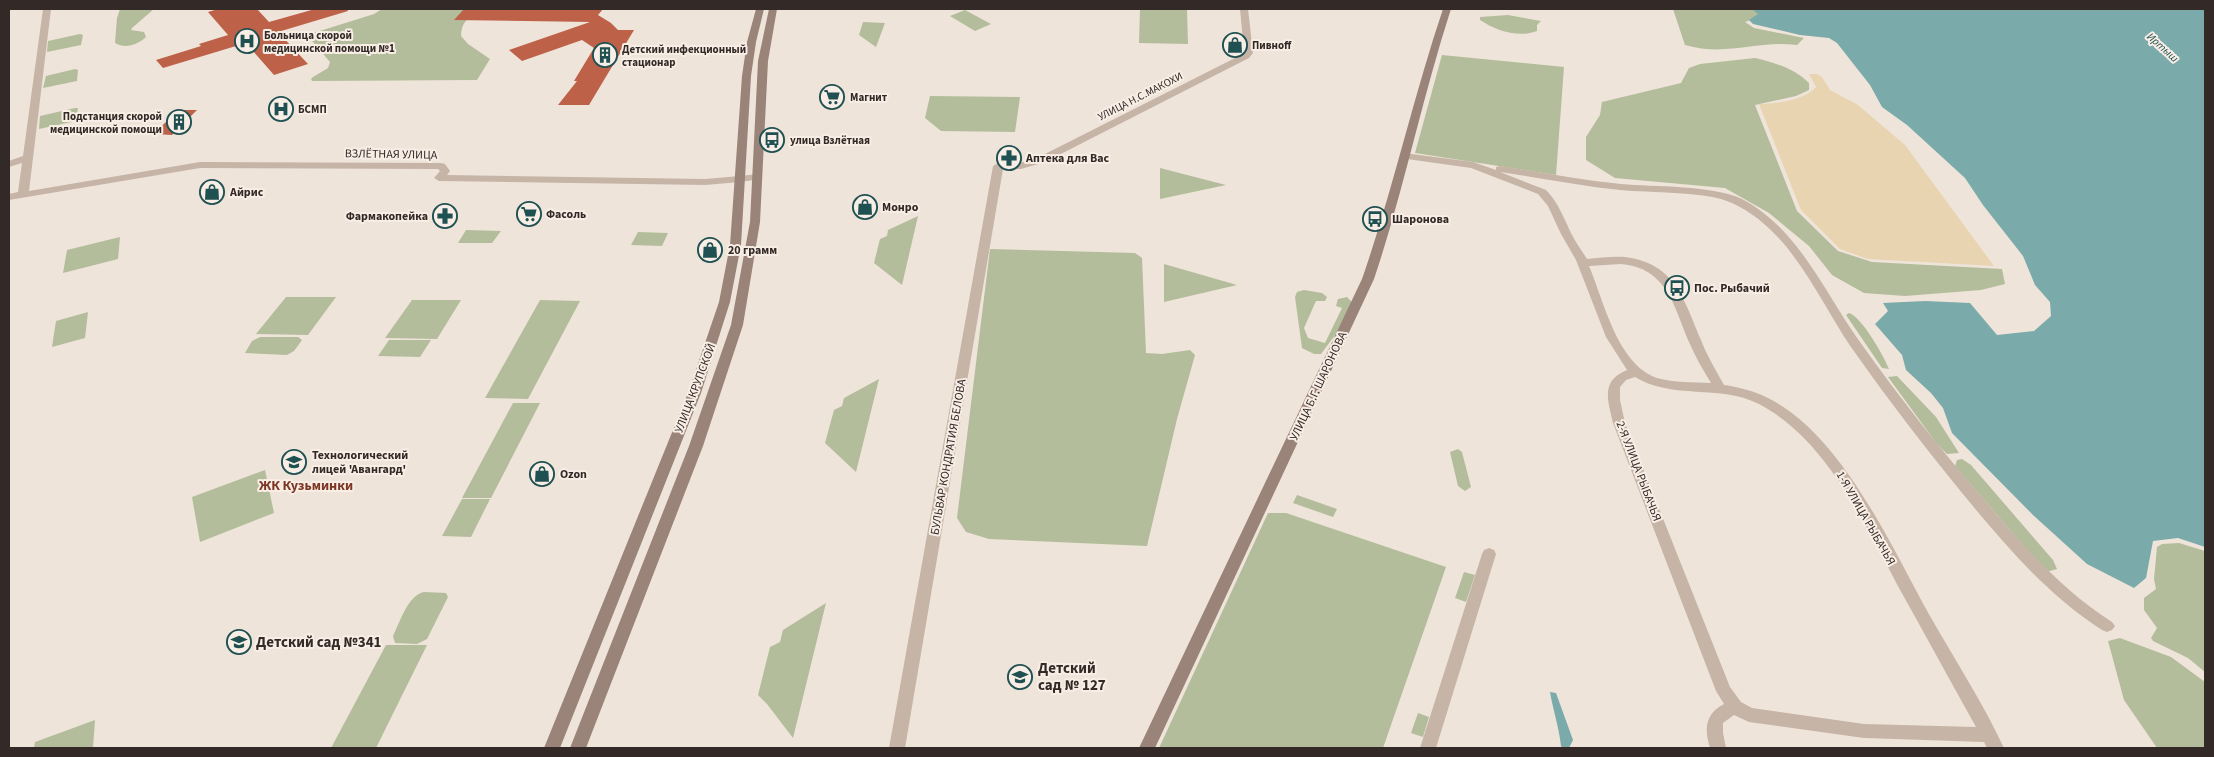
<svg xmlns="http://www.w3.org/2000/svg" width="2214" height="757" viewBox="0 0 2214 757" font-family="'Source Sans 3',sans-serif">
<style>
.green{fill:#b3bd9b}
.sand{fill:#e9d4b2}
.water{fill:#7aaaaa}
.building{fill:#be6149}
.lines{fill:none;stroke-linecap:round;stroke-linejoin:round}
.minor{fill:#c6b4a6;fill-rule:evenodd}
.tertiary{fill:#c6b4a6;fill-rule:evenodd}
.secondary{fill:#9a8378;fill-rule:evenodd}
.labels{text-anchor:middle;stroke-width:4;stroke-linejoin:round;paint-order:stroke}
.far-poi-label{font-size:11px;font-weight:bold;fill:#332a27;stroke:#f8eee5;text-anchor:start}
.far-water-label{font-size:11px;font-style:italic;fill:#1f5052;stroke:#f8eee5}
.far-street-label{font-size:11px;fill:#332a27;stroke:#f8eee5}
.street-label{font-size:12px;fill:#332a27;stroke:#f8eee5}
.poi-label{font-size:12px;font-weight:bold;fill:#332a27;stroke:#f8eee5;text-anchor:start}
.neighbourhood-label{font-size:14px;font-weight:bold;fill:#7d3725;stroke:#f8eee5}
.near-poi-label{font-size:15px;font-weight:bold;fill:#332a27;stroke:#f8eee5;text-anchor:start}
</style>
<rect width="100%" height="100%" fill="#efe4d9"/>
<path class="green" d="M120,9H154L132,28L131,30L144,32L146,37C137,45 125,49 115,43L117,18Z
M382,9H480C470,20 462,18 461,36L468,44L490,59L477,80L312,81L311,79L313,77L328,68L330,62L307,35L374,14Z
M1140,9H1187L1188,44L1139,43Z
M1673,9H1758L1759,17L1745,22L1754,28L1804,38L1797,45C1756,40 1727,57 1685,45Z
M965,10L991,24L975,31L950,16Z
M1508,15L1541,21L1537,25V31C1519,38 1496,31 1480,20V17Z
M863,22L885,23L876,47L859,35Z
M80,34L83,35L81,45L47,52L48,41Z
M1442,55L1564,67L1556,175L1415,153Z
M1755,58C1775,63 1794,68 1809,83V90L1796,96L1755,105L1797,211L1838,251L1872,262L2002,269L2005,284L1981,290L1905,296L1864,293L1832,275L1809,246L1769,213L1725,188L1615,178L1586,160V137L1600,115L1602,102L1681,83L1689,68L1700,64Z
M75,69L78,70L77,81L43,88L46,76Z
M930,96L1020,97L1015,132L941,131L925,118Z
M75,108H78L76,121L39,129L40,116Z
M1160,168L1226,185L1160,199Z
M918,216L902,285L874,263L880,239L887,236L888,230Z
M466,230L501,231L492,243H458Z
M638,232L668,233L662,246L631,245Z
M120,237L118,259L63,273L67,250Z
M990,249L1135,253L1142,258L1146,353L1162,354L1190,350L1195,355L1177,419L1147,546L989,539L966,532L957,518Z
M1164,264L1237,285L1164,302Z
M1304,290L1322,293L1327,297L1325,301H1316L1304,328L1308,338L1325,343L1342,308L1336,306L1338,299L1347,297L1352,302L1338,331L1321,354H1314L1302,348L1295,297L1297,292Z
M286,297H336L308,335L256,334Z
M412,300H461L437,339L385,338Z
M540,300L580,301L528,399L485,398Z
M88,312L85,338L52,347L56,321Z
M1849,313C1861,316 1884,356 1889,369L1882,368L1846,315Z
M260,337H298L302,340L294,351L287,355L245,353L252,341Z
M389,340H431L420,357L378,356Z
M1897,376L1936,417L1959,453L1947,454L1937,444L1888,377Z
M879,379L856,472L825,443L834,410L842,406L844,398Z
M513,403H540L491,498H462Z
M1458,449L1462,452L1471,487L1465,491L1458,486L1450,452Z
M1962,459L1971,465L2053,560L2057,569L2046,572L1955,466L1957,460Z
M265,470L274,513L200,542L192,497Z
M1297,495L1337,509L1333,517L1293,503Z
M462,499H490L471,537L442,536Z
M1268,513H1286L1446,567L1383,748H1159Z
M2179,543L2205,551V672L2188,658L2153,641L2151,638L2157,628L2144,610V598L2156,589L2154,579L2157,547L2162,544Z
M1464,572L1475,575L1466,602L1455,598Z
M424,592L446,593L448,597L427,639L417,644L395,643L393,636C400,622 408,595 424,592Z
M826,603L793,738L767,704L758,695L770,647L780,642L783,630Z
M2120,638L2171,657L2205,682V748H2157L2124,700L2108,641Z
M386,645H427L376,748H331Z
M1418,713L1429,717L1423,737L1411,733Z
M95,720L93,748H34L35,742Z"/>
<path class="sand" d="M1809,74H1817L1822,77L1830,90L1858,105L1905,145L1994,266L1868,259L1840,249L1801,210L1759,104C1774,104 1806,100 1816,87Z"/>
<path class="water" d="M1752,9H2205V547L2178,538L2153,541L2146,578L2134,588L2087,564L2033,515L1952,433L1943,408L1931,393L1906,370L1902,355L1875,324L1888,311L1883,303L1925,301L1970,303L1997,335L2034,331L2051,316L2050,302L2035,285L2023,256L1983,205L1965,178L1907,125L1882,107L1870,85L1837,43L1829,38L1800,35L1753,24L1749,20L1758,14Z
M1550,692L1556,693L1573,740L1569,748H1563L1561,746C1559,727 1553,710 1550,692Z"/>
<path class="building" d="M218,9H257L269,22L315,9H347L348,11L278,32L308,64L274,75L246,43L163,68L156,60L201,46L199,44L228,35L208,12Z
M464,9H603L598,15L611,23L618,30H634L589,105H558L577,81H574L594,48L582,40L522,61L509,50L590,22L454,20Z
M179,110H197L172,135L153,134Z"/>
<g class="lines">
<path class="minor" d="M43,9H51L29,191L200,162L441,163L445,164L450,171L447,175L705,179L740,176L745,179L740,182L705,185L439,181L434,178L440,171L438,169L200,168L9,200V194L18,192L22,163L9,167V161L23,156Z
M1240,9H1248L1253,53L1249,58L1045,162L1021,169H1003L905,748H889L993,166L998,163H1020L1037,158L1243,54L1244,52Z
M1404,153L1473,162L1496,170V167L1500,166C1540,172 1581,180 1621,184C1654,187 1713,185 1742,199C1799,229 1824,292 1860,342C1899,397 1941,450 1986,502C2024,547 2062,590 2112,622L2115,626L2112,630L2107,632L2102,630C2052,598 2015,556 1977,511C1933,458 1891,404 1851,347C1817,297 1791,230 1732,203C1707,191 1650,193 1620,190C1580,186 1540,178 1500,172L1546,190C1559,203 1564,219 1572,235C1576,243 1582,251 1587,259C1599,258 1612,256 1625,257C1675,263 1684,300 1701,340C1707,356 1716,370 1724,385C1739,387 1754,391 1768,398C1842,435 1891,546 1930,616C1955,660 1983,703 2004,748H1987L1984,742L1864,738L1749,722L1734,715L1723,723V733L1726,748H1710C1704,729 1705,714 1724,704L1716,691L1613,423C1608,400 1600,381 1627,370L1606,337L1576,260L1561,234L1548,206L1538,194L1471,168L1400,158V154ZM1621,264C1667,268 1674,306 1689,342C1695,356 1703,370 1711,383C1693,382 1674,383 1657,378C1617,364 1604,301 1589,266ZM1635,377C1672,400 1720,384 1759,404C1826,439 1865,524 1899,588C1925,634 1950,681 1976,727L1864,724L1752,708L1741,702L1730,687L1625,423L1620,400V387L1626,380Z
M1489,548L1494,550L1496,554L1436,748H1420L1482,554L1484,550Z"/>
<path class="tertiary" d="M758,174L762,175V179L740,182L735,179L740,176Z"/>
<path class="secondary" d="M756,9H764L756,42L751,76L741,245L730,302L701,393L560,748H544L688,393L719,302L730,245L742,76L747,42Z
M769,9H777L768,61L760,222L743,325L703,446L586,748H570L689,446L731,325L750,222L758,61Z
M1443,9H1451C1422,98 1404,190 1374,279L1155,748H1139L1362,279C1393,190 1413,98 1443,9Z"/>
</g>
<defs>
<symbol id="hospital-ring" viewBox="-11 -11 22 22"><circle r="9.5" fill="#f8eee5" stroke="#1f5052" stroke-width="1.5"/><path d="M-5-5h3v3.5h4V-5h3V5h-3V1.5h-4V5h-3Z" fill="#1f5052"/></symbol>
<symbol id="shop-ring" viewBox="-11 -11 22 22"><circle r="9.5" fill="#f8eee5" stroke="#1f5052" stroke-width="1.5"/><path d="M-5-2.5h2.3a2.7 3.5 0 0 1 5.4 0H5L5.5 6h-11ZM-1.5-2.5h3a1.5 2.3 0 0 0-3 0Z" fill="#1f5052"/></symbol>
<symbol id="building-ring" viewBox="-11 -11 22 22"><circle r="9.5" fill="#f8eee5" stroke="#1f5052" stroke-width="1.5"/><path d="M-4-6H4V6H1V3H-1V6H-4ZM-2.5-4.3h1.7v1.8h-1.7ZM.8-4.3h1.7v1.8H.8ZM-2.5-1h1.7V.8h-1.7ZM.8-1h1.7V.8H.8Z" fill="#1f5052"/></symbol>
<symbol id="supermarket-ring" viewBox="-11 -11 22 22"><circle r="9.5" fill="#f8eee5" stroke="#1f5052" stroke-width="1.5"/><path d="M-6-5.5h2.5l.6 2H6L4.5 2H-2.5L-4.4-4H-6ZM-1.5 3.2a1.3 1.3 0 1 0 .1 0ZM3 3.2a1.3 1.3 0 1 0 .1 0Z" fill="#1f5052"/></symbol>
<symbol id="bus-ring" viewBox="-11 -11 22 22"><circle r="9.5" fill="#f8eee5" stroke="#1f5052" stroke-width="1.5"/><path d="M-5-6H5V4H4V6H2V4H-2V6H-4V4H-5ZM-3.5-4V0h7V-4ZM-3.5 1.2v1.5H-2V1.2ZM2 1.2v1.5H3.5V1.2Z" fill="#1f5052"/></symbol>
<symbol id="pharmacy-ring" viewBox="-11 -11 22 22"><circle r="9.5" fill="#f8eee5" stroke="#1f5052" stroke-width="1.5"/><path d="M-2-6h4v4h4v4h-4v4h-4v-4h-4v-4h4Z" fill="#1f5052"/></symbol>
<symbol id="school-ring" viewBox="-11 -11 22 22"><circle r="9.5" fill="#f8eee5" stroke="#1f5052" stroke-width="1.5"/><path d="M0-5L7-2L0 1L-7-2ZM-4 1L0 2.5L4 1V4Q0 6-4 4Z" fill="#1f5052"/></symbol>
</defs>
<g fill-rule="evenodd">
<use href="#hospital-ring" x="233" y="27" width="28" height="28"/>
<use href="#shop-ring" x="1221" y="31" width="28" height="28"/>
<use href="#building-ring" x="591" y="41" width="28" height="28"/>
<use href="#supermarket-ring" x="818" y="83" width="28" height="28"/>
<use href="#hospital-ring" x="267" y="95" width="28" height="28"/>
<use href="#building-ring" x="165" y="108" width="28" height="28"/>
<use href="#bus-ring" x="758" y="126" width="28" height="28"/>
<use href="#pharmacy-ring" x="995" y="144" width="28" height="28"/>
<use href="#shop-ring" x="198" y="178" width="28" height="28"/>
<use href="#shop-ring" x="851" y="193" width="28" height="28"/>
<use href="#supermarket-ring" x="515" y="200" width="28" height="28"/>
<use href="#pharmacy-ring" x="431" y="202" width="28" height="28"/>
<use href="#bus-ring" x="1361" y="205" width="28" height="28"/>
<use href="#shop-ring" x="696" y="236" width="28" height="28"/>
<use href="#bus-ring" x="1663" y="274" width="28" height="28"/>
<use href="#school-ring" x="280" y="448" width="28" height="28"/>
<use href="#shop-ring" x="528" y="460" width="28" height="28"/>
<use href="#school-ring" x="225" y="628" width="28" height="28"/>
<use href="#school-ring" x="1006" y="663" width="28" height="28"/>
</g>
<g class="labels">
<g class="far-poi-label">
<text x="264" y="39">Больница скорой<tspan x="264" dy="13">медицинской помощи №1</tspan></text>
<text x="1252" y="49">Пивнoff</text>
<text x="622" y="53">Детский инфекционный<tspan x="622" dy="13">стационар</tspan></text>
<text x="850" y="101">Магнит</text>
<text x="298" y="113">БСМП</text>
<text x="162" y="120" text-anchor="end">Подстанция скорой<tspan x="162" dy="13">медицинской помощи</tspan></text>
<text x="790" y="144">улица Взлётная</text>
</g>
<g class="far-water-label">
<text transform="translate(2163 47) rotate(42)" y="4">Иртыш</text>
</g>
<g class="far-street-label">
<text transform="translate(1140 96) rotate(-27)" y="4">УЛИЦА Н.С.МАКОХИ</text>
</g>
<g class="street-label">
<text transform="translate(391 154) rotate(1)" y="4">ВЗЛЁТНАЯ УЛИЦА</text>
<text transform="translate(1318 386) rotate(-65)" y="4">УЛИЦА Б.Г. ШАРОНОВА</text>
<text transform="translate(695 388) rotate(-69)" y="4">УЛИЦА КРУПСКОЙ</text>
<text transform="translate(948 457) rotate(-80)" y="4">БУЛЬВАР КОНДРАТИЯ БЕЛОВА</text>
<text transform="translate(1639 471) rotate(69)" y="4">2-Я УЛИЦА РЫБАЧЬЯ</text>
<text transform="translate(1866 518) rotate(60)" y="4">1-Я УЛИЦА РЫБАЧЬЯ</text>
</g>
<g class="poi-label">
<text x="1026" y="162">Аптека для Вас</text>
<text x="230" y="196">Айрис</text>
<text x="882" y="211">Монро</text>
<text x="546" y="218">Фасоль</text>
<text x="428" y="220" text-anchor="end">Фармакопейка</text>
<text x="1392" y="223">Шаронова</text>
<text x="728" y="254">20 грамм</text>
<text x="1694" y="292">Пос. Рыбачий</text>
<text x="312" y="459">Технологический<tspan x="312" dy="14">лицей 'Авангард'</tspan></text>
<text x="560" y="478">Ozon</text>
</g>
<g class="neighbourhood-label">
<text x="306" y="490">ЖК Кузьминки</text>
</g>
<g class="near-poi-label">
<text x="256" y="647">Детский сад №341</text>
<text x="1038" y="673">Детский<tspan x="1038" dy="17">сад № 127</tspan></text>
</g>
</g>
<rect width="2214" height="757" fill="none" stroke="#332a27" stroke-width="20"/>
</svg>
